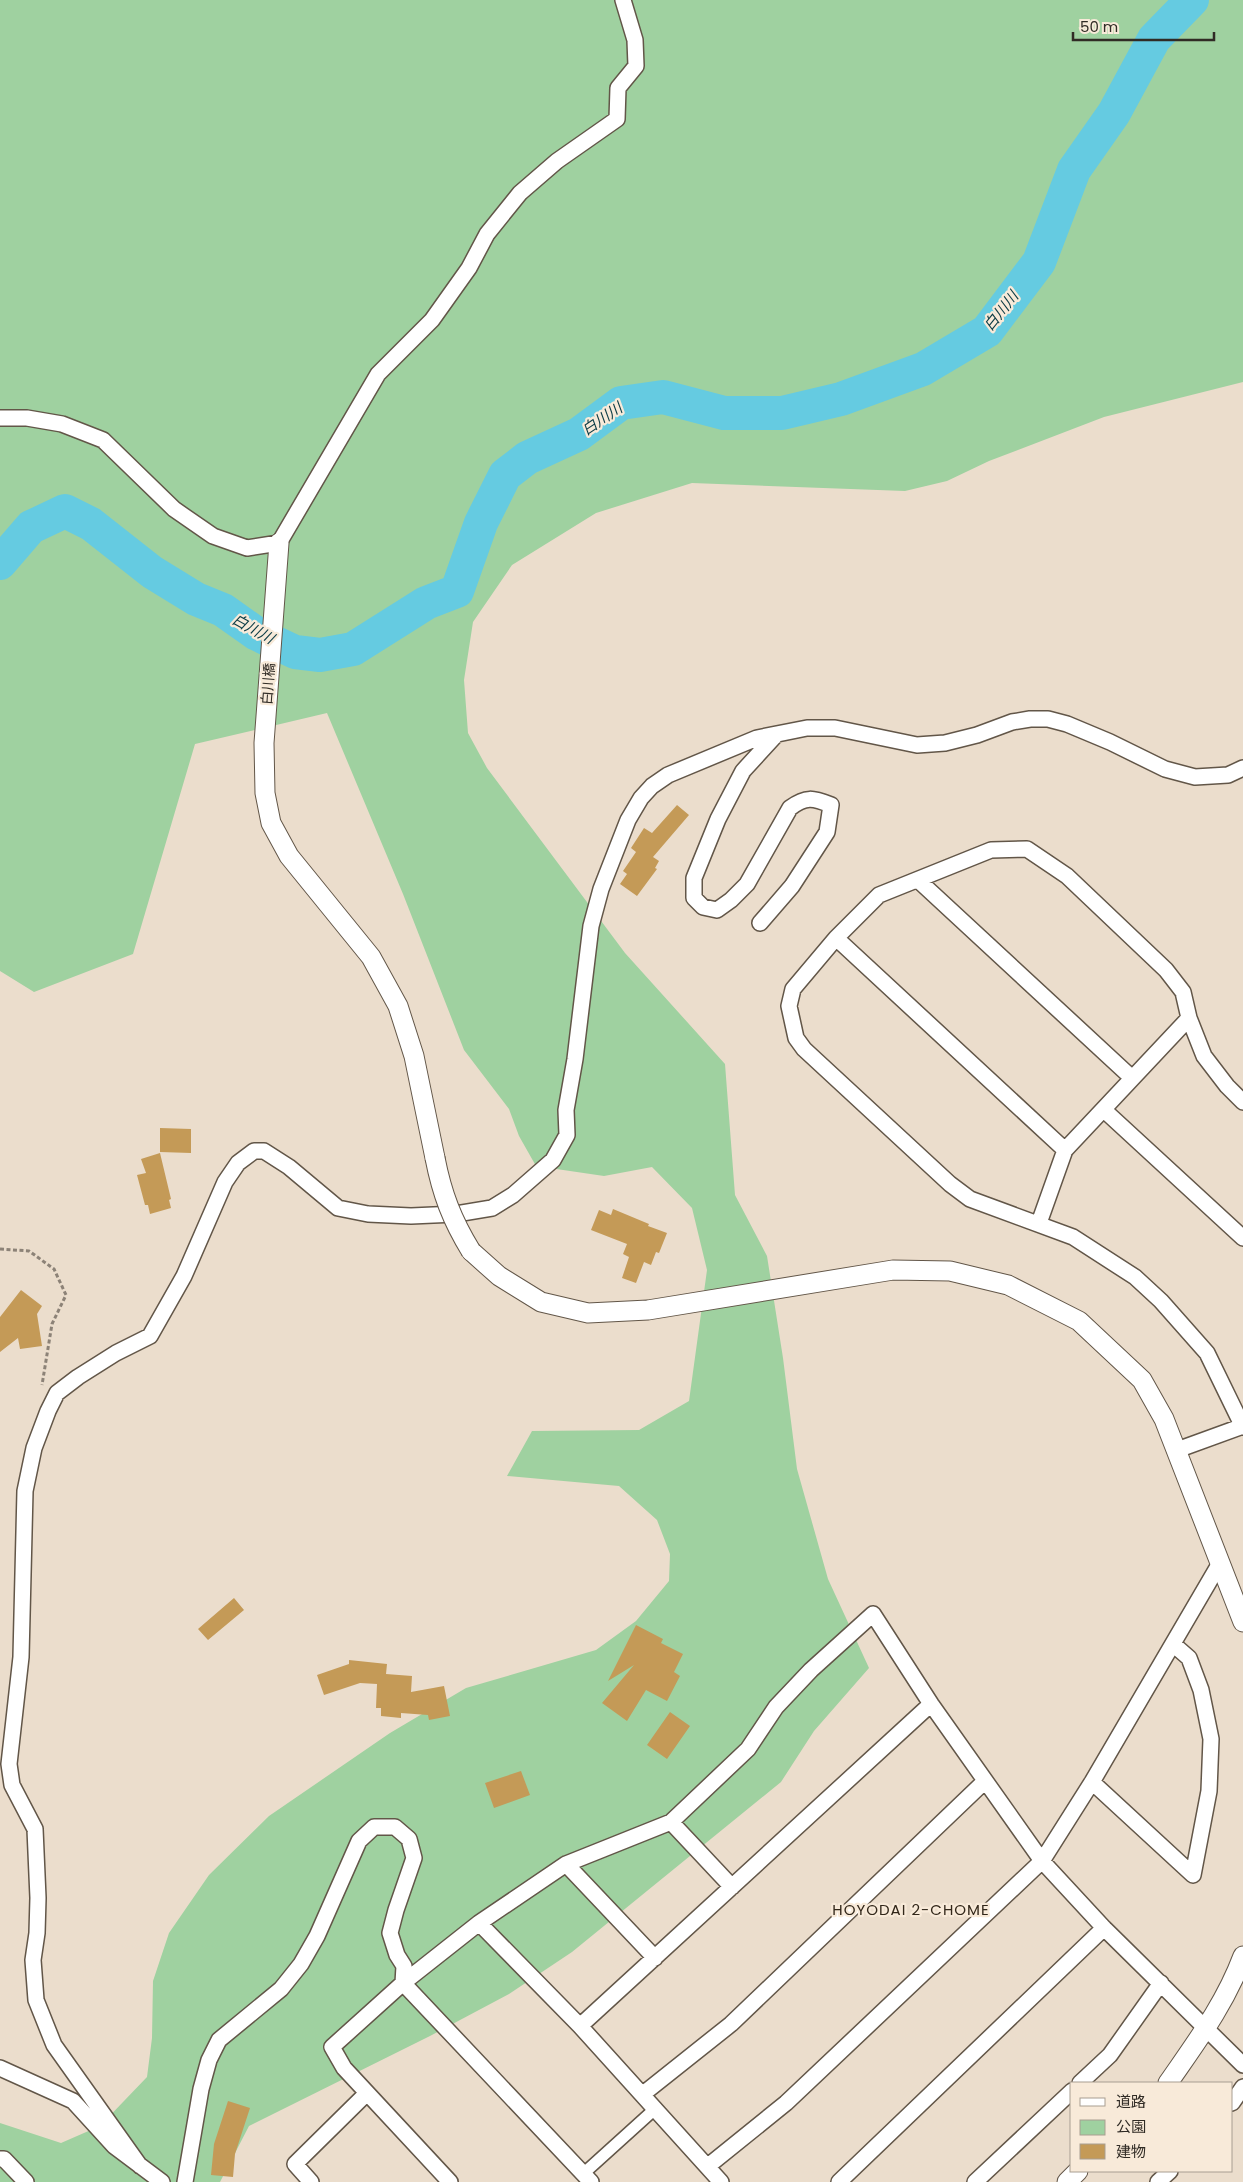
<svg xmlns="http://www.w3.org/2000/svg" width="1243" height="2182" viewBox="0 0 1243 2182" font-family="Poppins,'Noto Sans JP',sans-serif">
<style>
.green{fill:#9fd1a0}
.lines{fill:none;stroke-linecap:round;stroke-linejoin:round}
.river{stroke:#65cbe1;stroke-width:34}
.building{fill:#c49a57}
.pedestrian-casing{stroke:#625648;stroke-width:14}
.minor-casing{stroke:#625648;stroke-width:18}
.tertiary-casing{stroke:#625648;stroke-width:21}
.path{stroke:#8c8277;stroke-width:3;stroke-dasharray:4 2.5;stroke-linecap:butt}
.pedestrian{stroke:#fff;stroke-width:11}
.minor{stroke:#fff;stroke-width:15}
.tertiary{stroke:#fff;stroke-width:19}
.tertiary-bridge-casing{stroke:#625648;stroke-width:21;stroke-linecap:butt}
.tertiary-bridge{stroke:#fff;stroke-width:19}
.labels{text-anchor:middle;stroke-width:4.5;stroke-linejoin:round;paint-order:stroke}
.street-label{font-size:14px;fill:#302b25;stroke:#f8ead9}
.water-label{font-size:15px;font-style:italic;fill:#093a44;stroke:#f8ead9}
.neighbourhood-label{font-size:15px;letter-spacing:1px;fill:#32271a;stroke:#f8ead9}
</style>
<rect width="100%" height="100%" fill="#ebddcc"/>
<path class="green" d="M0,0H1243V382L1104,417L989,461L947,481L905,491L692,483L596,513L512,565L473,622L464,680L468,733L487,768L625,953L725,1064L735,1195L767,1256L783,1358L797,1469L828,1579L869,1668L814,1731L781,1782L572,1952L509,1994L430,2036L249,2126L220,2182H0V2123L61,2143L100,2126L147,2077L152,2038L153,1981L169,1933L209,1875L269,1816L390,1733L466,1688L596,1650L636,1621L669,1581L670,1554L657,1520L619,1486L507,1476L532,1431L639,1430L689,1401L707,1270L692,1208L652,1167L604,1176L536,1166L519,1136L509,1109L464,1050L403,894L327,713L195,744L133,954L34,992L0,971Z"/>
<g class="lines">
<path class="river" d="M0,563L31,527L65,511L91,524L152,572L196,599L223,610L257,634L295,652L320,655L353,649L426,603L457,591L481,523L505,475L527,458L579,434L621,403L663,397L724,413H782L841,399L923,369L987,331L1039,262L1074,170L1114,113L1154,39L1192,0"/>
</g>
<path class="building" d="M677,805L689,815L653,857L659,861L655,868L657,869L637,896L620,884L627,874L623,871L636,852L631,848L644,828L652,833Z
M160,1128L191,1129V1153L160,1152Z
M160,1153L171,1199L169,1200L171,1208L150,1214L148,1205H145L137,1175L146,1173L141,1159Z
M613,1209L649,1224L648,1226L667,1233L659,1253L656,1252L651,1265L644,1262L636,1283L622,1278L629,1257L623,1254L627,1244L591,1230L599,1210L611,1215Z
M21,1290L42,1306L37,1314L42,1346L20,1349L18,1338L0,1352V1317Z
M234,1598L244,1610L208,1640L198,1629Z
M636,1625L663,1639L661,1643L683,1654L674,1672L680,1676L667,1701L646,1690L627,1721L602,1703L634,1665L608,1681Z
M349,1660L387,1664L386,1674L412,1676L411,1692L444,1686L450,1716L429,1720L428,1715L401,1713V1718L381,1716V1708H376L377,1684L360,1683L324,1695L317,1675L349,1664Z
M670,1712L690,1726L667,1759L647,1745Z
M521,1771L530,1795L494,1808L485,1783Z
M228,2101L250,2108L235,2154L233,2177L211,2175L214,2144Z"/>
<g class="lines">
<defs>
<path id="pedestrian" d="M583,2174L656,2108"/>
<path id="minor" d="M0,418H27L62,424L103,440L174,509L213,536L247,548L279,543L378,374L432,320L469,268L487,234L520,193L557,161L617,119L618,88L636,66L635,40L623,0
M918,880L1132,1078
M760,923L792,886L827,832L831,805C813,798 806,796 790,808L747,884L731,900L717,910L703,907L694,898V878L718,819L743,771L776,735
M836,938L1065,1150
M1243,1102L1227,1086L1204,1056L1189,1018L1183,992L1166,970L1067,876L1027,849L991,850L879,895L836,938L793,989L789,1006L796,1038L804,1049L950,1184L970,1199L1073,1237L1135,1277L1161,1301L1207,1353L1243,1427
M1104,1110L1243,1238
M1039,1223L1065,1150L1189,1018
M1177,1450L1243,1426
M1092,1782L1193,1875L1209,1791L1211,1739L1201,1690L1189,1658L1173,1644
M671,1822L732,1887
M566,1864L655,1958
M479,1923L580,2026L721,2182
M580,2026L931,1704
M0,2068L73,2101L114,2146L162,2182
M1080,2083L1110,2055L1161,1983
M643,2094L731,2024L985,1781
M1232,2103L1243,2087
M0,2159H4L26,2182
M140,2166L54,2045L36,2000L33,1960L37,1933L38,1898L35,1829L12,1785L9,1764L21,1657L25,1491L34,1448L48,1411L57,1393L78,1377L116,1353L150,1336L184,1276L225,1182L238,1163L254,1151H264L289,1167L338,1208L368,1214L411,1216L456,1214L492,1208L513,1195L553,1160L567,1135L566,1110L575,1059L591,926L601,889L628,820L641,798L652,786L668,775L757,738L807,728H835L917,745L945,743L977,735L1012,722L1030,719H1048L1067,724L1110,742L1165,769L1195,777L1228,775L1243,768
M708,2166L786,2103L1042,1861L1092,1782L1220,1563
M185,2182L201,2089L209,2060L219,2040L281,1989L301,1964L317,1936L359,1841L374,1827H395L409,1839L414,1858L396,1910L390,1933L397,1955L404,1966L403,1983L591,2182
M311,2182L295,2164L367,2093
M450,2182L344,2068L332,2047L403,1983L479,1923L566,1864L671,1822L748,1749L776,1707L811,1670L873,1614L931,1704L1042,1861L1104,1928L1243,2065
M839,2182L1104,1928
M975,2182L1072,2091
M1158,2182L1170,2171"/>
<path id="tertiary" d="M279,543L264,743L265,793L271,823L289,856L371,957L398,1006L414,1056L435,1158
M471,1251L499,1276L541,1302L588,1313L648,1310L893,1270L950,1271L1008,1285L1079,1321L1142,1380L1164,1419L1243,1622
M1168,2083C1197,2041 1225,2004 1243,1956
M1067,2182L1078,2171"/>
</defs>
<use href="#pedestrian" class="pedestrian-casing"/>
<use href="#minor" class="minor-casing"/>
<use href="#tertiary" class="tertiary-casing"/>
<path class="path" d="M0,1249L29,1251L54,1269L66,1295L52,1324L42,1385"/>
<use href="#pedestrian" class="pedestrian"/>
<use href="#minor" class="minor"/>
<use href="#tertiary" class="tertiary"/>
<defs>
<path id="tertiary-bridge" d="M435,1158C442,1194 452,1220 471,1251"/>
</defs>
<use href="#tertiary-bridge" class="tertiary-bridge-casing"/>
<use href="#tertiary-bridge" class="tertiary-bridge"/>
</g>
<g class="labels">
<g class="street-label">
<text transform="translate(268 684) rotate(-86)" y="5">白川橋</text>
</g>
<g class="water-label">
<text transform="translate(1001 311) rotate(-51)" y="5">白川川</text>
<text transform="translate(602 419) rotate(-34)" y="5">白川川</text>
<text transform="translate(253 629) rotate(29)" y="5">白川川</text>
</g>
<g class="neighbourhood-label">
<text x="911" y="1915">HOYODAI 2-CHOME</text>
</g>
</g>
<rect x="1070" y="2082" width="162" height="90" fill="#f8ead9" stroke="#a89e91"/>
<rect x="1080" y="2098" width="25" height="8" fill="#ffffff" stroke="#a89e91"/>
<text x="1116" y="2107" font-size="15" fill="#302b25">道路</text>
<rect x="1080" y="2120" width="25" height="15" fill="#9fd1a0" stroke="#a89e91"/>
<text x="1116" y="2132" font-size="15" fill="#302b25">公園</text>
<rect x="1080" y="2144" width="25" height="15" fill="#c49a57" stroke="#a89e91"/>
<text x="1116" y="2157" font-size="15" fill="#302b25">建物</text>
<path d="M1073 32v8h141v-8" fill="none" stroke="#302b25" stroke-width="2.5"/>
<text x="1080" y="32" font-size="15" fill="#302b25" stroke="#f8ead9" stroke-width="4" paint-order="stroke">50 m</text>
</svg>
